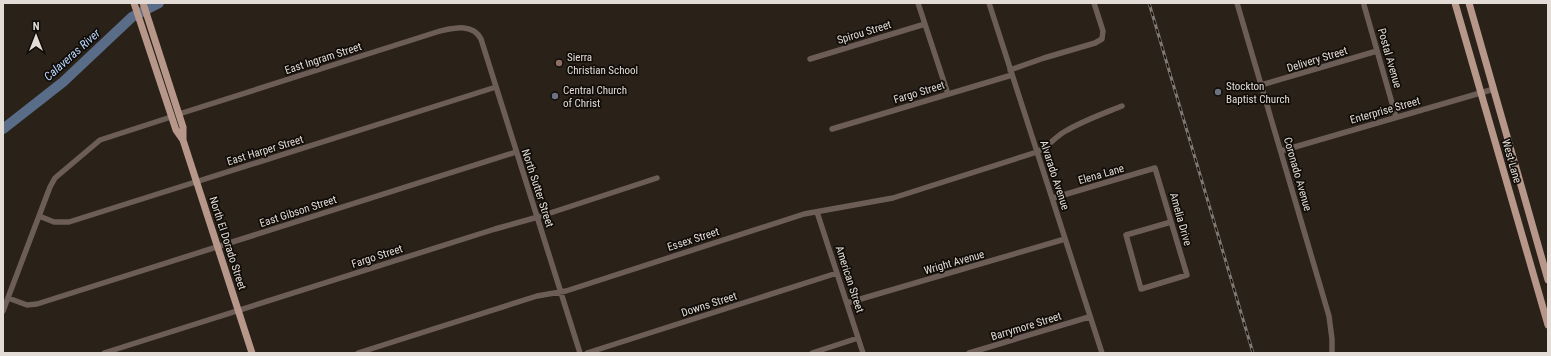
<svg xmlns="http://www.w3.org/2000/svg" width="1551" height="356" viewBox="0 0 1551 356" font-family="'Roboto Condensed',sans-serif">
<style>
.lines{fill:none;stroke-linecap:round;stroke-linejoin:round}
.river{stroke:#596d88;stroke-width:10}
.minor{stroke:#6c5d57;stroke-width:5.5}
.major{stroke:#b6978a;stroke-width:7}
.rail-casing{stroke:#807872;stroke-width:3}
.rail{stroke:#100c08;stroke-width:1.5;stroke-dasharray:4.5;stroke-linecap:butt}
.education-dot{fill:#8d6e63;stroke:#100c08;stroke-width:1.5}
.worship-dot{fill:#6b7280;stroke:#100c08;stroke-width:1.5}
.labels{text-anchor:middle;stroke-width:3.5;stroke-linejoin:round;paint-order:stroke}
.street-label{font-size:11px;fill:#e2dbd6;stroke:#100c08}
.poi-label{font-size:11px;fill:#e2dbd6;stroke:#100c08;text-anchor:start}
.water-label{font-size:12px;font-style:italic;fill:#bad7ff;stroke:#100c08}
</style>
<rect width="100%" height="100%" fill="#2a2119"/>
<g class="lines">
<path class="river" d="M3,129L63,82L132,17L159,3"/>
<path class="minor" d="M918,3L948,94
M989,3L1102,353
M1237,3L1329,316L1332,339V353
M1364,5L1396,117
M810,59L925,24
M1010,70L1044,58L1095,43L1102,39L1103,31L1094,3
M1261,85L1377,51
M179,114L440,31C454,28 473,23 481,39L580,353
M832,129L1012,75
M1281,151L1494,89
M1053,198L1155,168L1187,275L1141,289L1126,235L1171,222
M817,212L863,353
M39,216L54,222H69L496,87
M8,298L27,305L37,304L516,152
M847,303L1065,239
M3,311L50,187L55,178L100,140L171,117
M104,353L495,229L538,217L657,178
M358,353L537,296L566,291L804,214L893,198L1037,152C1048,147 1054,138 1064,132C1082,121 1102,114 1122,106
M587,353L837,273
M812,353L858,338
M969,353L1089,317"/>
<path class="major" d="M134,3L176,130L183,140
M143,3L183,127V140L252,353
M1455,3L1548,325
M1469,3L1548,280"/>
<defs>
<path id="rail" d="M1149,3L1253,353"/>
</defs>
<use href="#rail" class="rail-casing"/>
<use href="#rail" class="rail"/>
</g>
<circle class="education-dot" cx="559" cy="63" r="4"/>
<g class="worship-dot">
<circle cx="1218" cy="92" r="4"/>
<circle cx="555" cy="96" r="4"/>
</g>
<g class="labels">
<g class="street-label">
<text transform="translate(864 32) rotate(-17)" y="4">Spirou Street</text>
<text transform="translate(323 58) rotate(-18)" y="4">East Ingram Street</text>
<text transform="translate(1390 58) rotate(74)" y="4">Postal Avenue</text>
<text transform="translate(1317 59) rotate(-17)" y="4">Delivery Street</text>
<text transform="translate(919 92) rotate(-17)" y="4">Fargo Street</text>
<text transform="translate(1385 110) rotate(-16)" y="4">Enterprise Street</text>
<text transform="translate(265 150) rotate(-17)" y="4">East Harper Street</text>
<text transform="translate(1512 161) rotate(74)" y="4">West Lane</text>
<text transform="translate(1101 174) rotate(-16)" y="4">Elena Lane</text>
<text transform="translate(1298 174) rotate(74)" y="4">Coronado Avenue</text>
<text transform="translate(1055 175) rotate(72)" y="4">Alvarado Avenue</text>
<text transform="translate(538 188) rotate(72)" y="4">North Sutter Street</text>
<text transform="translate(298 211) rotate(-18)" y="4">East Gibson Street</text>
<text transform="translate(1181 219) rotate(74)" y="4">Amelia Drive</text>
<text transform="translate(693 239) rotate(-18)" y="4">Essex Street</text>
<text transform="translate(228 243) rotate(72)" y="4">North El Dorado Street</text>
<text transform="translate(377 256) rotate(-18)" y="4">Fargo Street</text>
<text transform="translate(954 262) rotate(-16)" y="4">Wright Avenue</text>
<text transform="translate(850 279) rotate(72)" y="4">American Street</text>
<text transform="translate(709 304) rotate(-18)" y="4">Downs Street</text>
<text transform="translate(1026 326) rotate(-17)" y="4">Barrymore Street</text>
</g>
<g class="poi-label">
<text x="567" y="61">Sierra<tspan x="567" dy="13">Christian School</tspan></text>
<text x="1226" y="90">Stockton<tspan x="1226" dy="13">Baptist Church</tspan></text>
<text x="563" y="94">Central Church<tspan x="563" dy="13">of Christ</tspan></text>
</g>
<g class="water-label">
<text transform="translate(72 55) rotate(-42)" y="4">Calaveras River</text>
</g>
</g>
<rect width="1551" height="356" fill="none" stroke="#e2dbd6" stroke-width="8"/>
<g transform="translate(36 36)" stroke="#100c08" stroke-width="3" paint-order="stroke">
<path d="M0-3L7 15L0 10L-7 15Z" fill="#e2dbd6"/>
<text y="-6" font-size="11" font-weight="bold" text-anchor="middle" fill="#e2dbd6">N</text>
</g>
</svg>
